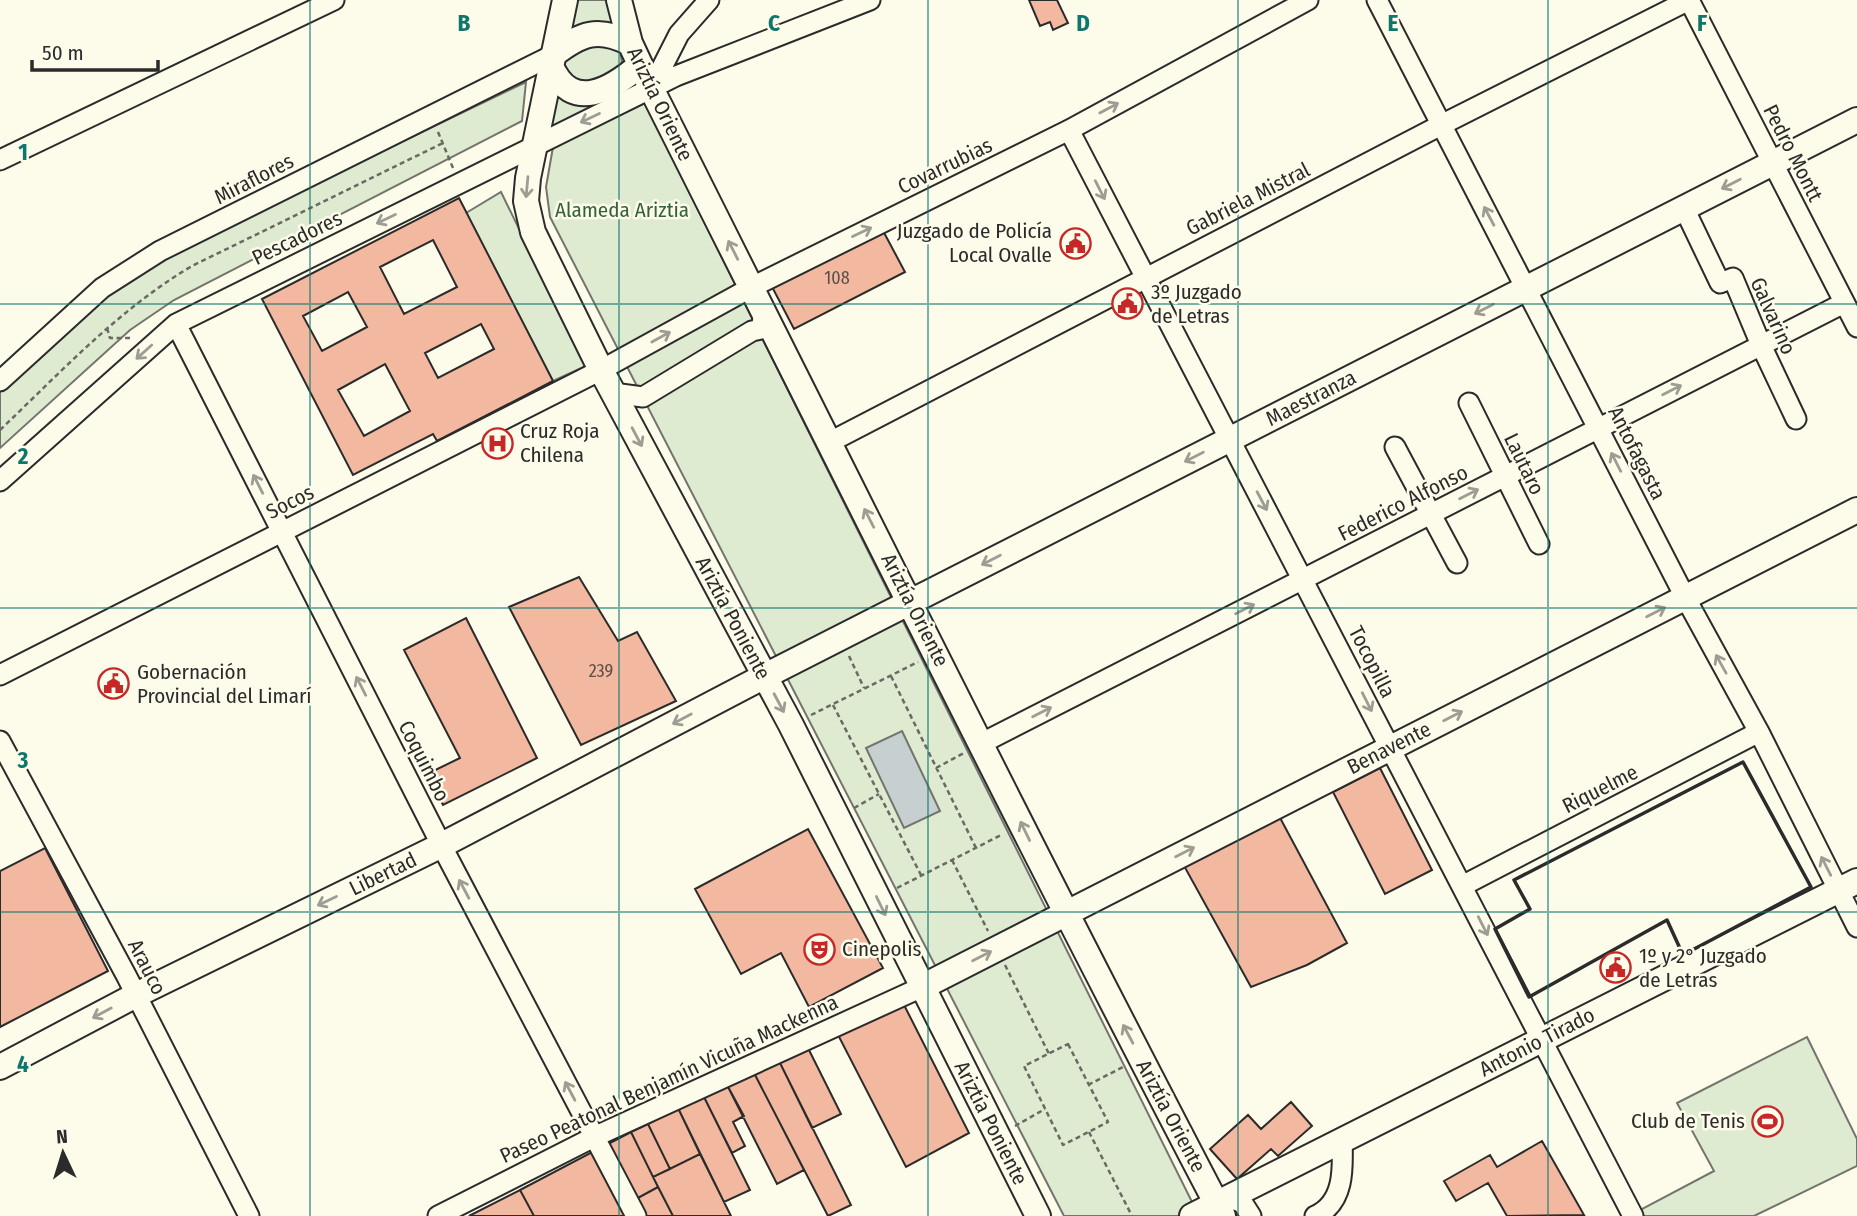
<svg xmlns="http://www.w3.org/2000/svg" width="1857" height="1216" viewBox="0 0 1857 1216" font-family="'Fira Sans Condensed',sans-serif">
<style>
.green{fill:#deebd1;stroke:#74746e;stroke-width:2}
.water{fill:#c7d0d0;stroke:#74746e;stroke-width:2}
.building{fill:#f2b8a0;stroke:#2b2b2b;stroke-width:2;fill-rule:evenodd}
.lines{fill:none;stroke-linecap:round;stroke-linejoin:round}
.minor-casing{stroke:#2b2b2b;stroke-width:23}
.major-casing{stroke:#2b2b2b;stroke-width:28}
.path{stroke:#6a6964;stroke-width:2.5;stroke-dasharray:5 3.5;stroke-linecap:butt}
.minor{stroke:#fdfbea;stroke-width:19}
.major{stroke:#fdfbea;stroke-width:24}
.wall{stroke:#2b2b2b;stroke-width:3.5}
.oneway{stroke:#9e9d94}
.grid{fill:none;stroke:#0f766e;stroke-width:2;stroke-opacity:0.55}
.labels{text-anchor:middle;stroke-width:5;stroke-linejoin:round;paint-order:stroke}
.number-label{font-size:18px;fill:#5d4e48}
.street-label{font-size:21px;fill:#2b2b2b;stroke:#fdfbea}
.park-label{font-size:21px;fill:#34623c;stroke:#fdfbea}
.poi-label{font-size:21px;fill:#2b2b2b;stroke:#fdfbea;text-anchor:start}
.grid-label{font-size:23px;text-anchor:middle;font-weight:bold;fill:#0f766e;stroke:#fdfbea;stroke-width:5;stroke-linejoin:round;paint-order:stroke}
</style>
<rect width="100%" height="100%" fill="#fdfbea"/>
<path class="green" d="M575,0H610L618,30L564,40Z
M586,40L620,48L622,64L606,78L581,84L570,78L564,62Z
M526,82L522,121L174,300L130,330L0,448V392L98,299L162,257Z
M556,91C576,109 583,107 608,99L548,136Z
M645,103L1199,1216H1064L550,217L546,187L553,147Z
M501,192L586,366L553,381L466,213Z
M1807,1037L1857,1139V1166L1754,1216H1644L1640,1210L1714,1171L1677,1103Z"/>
<path class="water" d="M902,731L940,811L904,828L866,748Z"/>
<path class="building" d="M1029,0H1057L1068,23L1053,30L1050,22L1040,26Z
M459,198L553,381L437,441L433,434L353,475L262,299ZM433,240L457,287L404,314L380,267ZM348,292L367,327L322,351L303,316ZM481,324L494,349L438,378L425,353ZM385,364L410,411L364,436L338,390Z
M881,227L905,272L794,329L770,283Z
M579,577L618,641L637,632L676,701L581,745L509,607Z
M466,618L537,758L443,805L427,774L460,758L404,650Z
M1380,768L1432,870L1385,894L1333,792Z
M1278,814L1347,943L1307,965L1251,987L1183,864Z
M808,829L883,968L809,1007L781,953L741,974L695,889Z
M45,848L108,971L0,1027V871Z
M900,997L969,1133L906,1167L836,1031Z
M805,1042L841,1114L812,1128L777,1057Z
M777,1057L851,1205L828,1216L752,1069Z
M752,1069L804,1170L777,1184L726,1083Z
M726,1083L744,1116L733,1122L745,1146L732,1153L703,1095Z
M703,1095L750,1190L724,1202L678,1108Z
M1291,1102L1312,1126L1278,1156L1271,1149L1237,1179L1210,1149L1248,1115L1261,1129Z
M678,1108L700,1154L670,1169L648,1124Z
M648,1124L670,1169L653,1177L631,1132Z
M631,1132L658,1187L636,1199L608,1144Z
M1542,1141L1584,1215L1507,1216L1488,1183L1456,1201L1444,1181L1490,1155L1497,1167Z
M596,1150L630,1216H534L520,1190Z
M700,1154L731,1216H673L653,1177Z
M658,1187L673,1216H646L636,1199Z
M520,1190L534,1216H469Z"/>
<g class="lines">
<defs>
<path id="minor" d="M1377,0L1685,597L1759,732L1857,927
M1689,0L1857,327
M651,89L679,34L709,0
M1069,130L1633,1216
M0,160L334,0
M1684,208L1720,283L1733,278L1761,345L1796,419
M176,324L448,858L636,1216
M0,381L102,288L160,251L553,55
M613,393L643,397L752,331L761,329L764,313
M1469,403L1539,544
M830,442L1441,125L1689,0
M1395,447L1457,563
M0,481L176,324L676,76L870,0
M0,675L601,370L752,287L1069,130L1308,0
M0,741L126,975L249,1216
M982,743L1844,303
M1462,886L1759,732
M1226,1198L1242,1202L1251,1216
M438,1216L594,1137L922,987
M1315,1216C1345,1203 1343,1167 1342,1140"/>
<path id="major" d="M565,0L528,178L526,201L533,232L601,370L791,725L1038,1216
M619,0L630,43L653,92C842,467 1028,844 1223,1216
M553,55C581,33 598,27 630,43
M551,66C572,114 612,89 640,65
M922,987L1857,510
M0,1067L136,995L442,845L765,676L1857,120
M1192,1216L1857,881"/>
</defs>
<use href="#minor" class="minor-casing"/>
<use href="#major" class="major-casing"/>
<path class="path" d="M438,132L453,168
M107,328L110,338H131
M0,430C61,372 119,309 192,266L443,143
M849,656L864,688
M891,676L976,848
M833,705L921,875
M811,715L918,662
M936,768L964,753
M854,808L879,794
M952,860L988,931
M897,888L1003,834
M1005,965L1049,1054
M1068,1044L1108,1122L1063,1145L1024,1066Z
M1088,1085L1123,1067
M1015,1126L1045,1109
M1089,1132L1132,1216"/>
<use href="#minor" class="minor"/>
<use href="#major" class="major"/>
<path class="wall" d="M1743,762L1811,887L1683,955L1667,920L1529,997L1495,929L1530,909L1514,880Z"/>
</g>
<defs><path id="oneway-shaft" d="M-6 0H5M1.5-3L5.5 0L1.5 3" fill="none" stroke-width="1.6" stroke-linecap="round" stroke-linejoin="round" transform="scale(1.75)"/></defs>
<g class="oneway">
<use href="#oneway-shaft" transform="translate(1109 108) rotate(-28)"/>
<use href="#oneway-shaft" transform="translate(590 118) rotate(154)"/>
<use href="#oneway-shaft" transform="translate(1731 184) rotate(153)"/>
<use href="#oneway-shaft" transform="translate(527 187) rotate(95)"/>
<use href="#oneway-shaft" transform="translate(1100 190) rotate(63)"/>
<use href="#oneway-shaft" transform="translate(1489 216) rotate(-118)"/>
<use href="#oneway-shaft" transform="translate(386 219) rotate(154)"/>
<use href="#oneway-shaft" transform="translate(862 232) rotate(-26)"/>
<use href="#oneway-shaft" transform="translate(733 250) rotate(-117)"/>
<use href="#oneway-shaft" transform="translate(1484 309) rotate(153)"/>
<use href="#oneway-shaft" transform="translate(661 337) rotate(-29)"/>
<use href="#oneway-shaft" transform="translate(144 352) rotate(138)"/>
<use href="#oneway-shaft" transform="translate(1672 390) rotate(-27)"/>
<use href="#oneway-shaft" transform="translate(637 437) rotate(62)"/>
<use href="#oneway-shaft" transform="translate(1194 457) rotate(153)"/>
<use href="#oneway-shaft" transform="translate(1616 462) rotate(-117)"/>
<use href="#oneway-shaft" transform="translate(258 484) rotate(-117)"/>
<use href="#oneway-shaft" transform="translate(1469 494) rotate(-27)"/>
<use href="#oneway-shaft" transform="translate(1262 501) rotate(62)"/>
<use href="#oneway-shaft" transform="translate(869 518) rotate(-117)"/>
<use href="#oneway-shaft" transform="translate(991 560) rotate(153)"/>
<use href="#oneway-shaft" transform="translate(1245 609) rotate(-27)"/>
<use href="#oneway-shaft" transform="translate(1656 612) rotate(-27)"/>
<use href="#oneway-shaft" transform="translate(1721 664) rotate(-119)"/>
<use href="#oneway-shaft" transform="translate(361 686) rotate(-117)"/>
<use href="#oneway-shaft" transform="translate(1367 702) rotate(63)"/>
<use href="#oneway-shaft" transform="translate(779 703) rotate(62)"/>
<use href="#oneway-shaft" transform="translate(1042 712) rotate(-27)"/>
<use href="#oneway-shaft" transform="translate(1453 716) rotate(-27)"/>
<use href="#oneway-shaft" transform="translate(682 719) rotate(152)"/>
<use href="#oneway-shaft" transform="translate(1025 831) rotate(-116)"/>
<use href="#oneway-shaft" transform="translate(1185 852) rotate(-27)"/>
<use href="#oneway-shaft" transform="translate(1826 866) rotate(-117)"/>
<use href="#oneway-shaft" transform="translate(464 889) rotate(-118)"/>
<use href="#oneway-shaft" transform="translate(327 901) rotate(154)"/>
<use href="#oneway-shaft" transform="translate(881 906) rotate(64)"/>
<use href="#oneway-shaft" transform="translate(1483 926) rotate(63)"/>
<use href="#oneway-shaft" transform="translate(982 956) rotate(-27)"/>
<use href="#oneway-shaft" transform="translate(102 1013) rotate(152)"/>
<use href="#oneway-shaft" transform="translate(1128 1034) rotate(-118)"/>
<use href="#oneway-shaft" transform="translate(570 1091) rotate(-118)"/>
</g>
<path class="grid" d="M310,0V1216M619,0V1216M928,0V1216M1238,0V1216M1548,0V1216M0,304H1857M0,608H1857M0,912H1857"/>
<defs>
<symbol id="civic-ring" viewBox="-11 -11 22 22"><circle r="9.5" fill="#fdfbea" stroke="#c62828" stroke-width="1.5"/><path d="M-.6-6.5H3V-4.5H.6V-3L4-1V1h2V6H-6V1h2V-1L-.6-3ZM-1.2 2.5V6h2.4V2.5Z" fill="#c62828"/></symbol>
<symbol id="hospital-ring" viewBox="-11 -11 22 22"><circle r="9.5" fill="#fdfbea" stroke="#c62828" stroke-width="1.5"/><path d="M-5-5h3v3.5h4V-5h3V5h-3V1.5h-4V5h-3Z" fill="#c62828"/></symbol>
<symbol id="theatre-ring" viewBox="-11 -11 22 22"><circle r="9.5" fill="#fdfbea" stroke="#c62828" stroke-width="1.5"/><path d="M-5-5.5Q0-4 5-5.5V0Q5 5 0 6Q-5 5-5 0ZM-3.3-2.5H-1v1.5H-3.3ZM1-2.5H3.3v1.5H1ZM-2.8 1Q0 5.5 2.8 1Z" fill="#c62828"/></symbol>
<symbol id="stadium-ring" viewBox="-11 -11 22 22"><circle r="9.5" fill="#fdfbea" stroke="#c62828" stroke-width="1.5"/><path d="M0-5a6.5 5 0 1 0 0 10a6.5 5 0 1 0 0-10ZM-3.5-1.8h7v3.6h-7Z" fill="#c62828"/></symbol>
</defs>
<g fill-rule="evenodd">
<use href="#civic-ring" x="1058" y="226" width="35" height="35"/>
<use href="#civic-ring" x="1110" y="286" width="35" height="35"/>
<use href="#hospital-ring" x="480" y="426" width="35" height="35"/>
<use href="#civic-ring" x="96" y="666" width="35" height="35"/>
<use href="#theatre-ring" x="802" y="932" width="35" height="35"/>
<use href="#civic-ring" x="1598" y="950" width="35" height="35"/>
<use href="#stadium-ring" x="1750" y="1104" width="35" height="35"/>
</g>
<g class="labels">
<g class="number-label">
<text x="837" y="284">108</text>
<text x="601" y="677">239</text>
</g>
<g class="street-label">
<text transform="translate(660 104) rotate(64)" y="7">Ariztía Oriente</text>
<text transform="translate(1793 153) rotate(63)" y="7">Pedro Montt</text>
<text transform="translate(945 166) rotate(-26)" y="7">Covarrubias</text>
<text transform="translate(254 179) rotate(-27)" y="7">Miraflores</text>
<text transform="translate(1248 199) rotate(-27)" y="7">Gabriela Mistral</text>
<text transform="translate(297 238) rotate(-26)" y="7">Pescadores</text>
<text transform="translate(1773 316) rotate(66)" y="7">Galvarino</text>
<text transform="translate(1311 398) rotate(-27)" y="7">Maestranza</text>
<text transform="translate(1637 453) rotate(63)" y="7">Antofagasta</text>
<text transform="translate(1524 464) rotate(64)" y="7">Lautaro</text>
<text transform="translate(290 502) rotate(-27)" y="7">Socos</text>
<text transform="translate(1403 503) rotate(-27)" y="7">Federico Alfonso</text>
<text transform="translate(915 610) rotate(63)" y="7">Ariztía Oriente</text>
<text transform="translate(733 618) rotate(62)" y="7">Ariztía Poniente</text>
<text transform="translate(1372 662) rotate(63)" y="7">Tocopilla</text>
<text transform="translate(1389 748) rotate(-27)" y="7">Benavente</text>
<text transform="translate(424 761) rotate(63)" y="7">Coquimbo</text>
<text transform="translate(1600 789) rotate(-27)" y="7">Riquelme</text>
<text transform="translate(383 874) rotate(-26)" y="7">Libertad</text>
<text transform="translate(147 967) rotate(63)" y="7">Arauco</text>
<text transform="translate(1537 1042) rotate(-27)" y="7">Antonio Tirado</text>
<text transform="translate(669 1079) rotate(-25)" y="7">Paseo Peatonal Benjamín Vicuña Mackenna</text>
<text transform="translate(1171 1116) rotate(62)" y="7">Ariztía Oriente</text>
<text transform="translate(991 1123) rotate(63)" y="7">Ariztía Poniente</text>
</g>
<g class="park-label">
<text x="622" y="217">Alameda Ariztia</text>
</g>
<g class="poi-label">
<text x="1052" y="238" text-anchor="end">Juzgado de Policía<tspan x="1052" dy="24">Local Ovalle</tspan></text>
<text x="1151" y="299">3º Juzgado<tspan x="1151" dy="24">de Letras</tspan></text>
<text x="520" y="438">Cruz Roja<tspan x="520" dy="24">Chilena</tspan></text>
<text x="137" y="679">Gobernación<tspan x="137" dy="24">Provincial del Limarí</tspan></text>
<text x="842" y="956">Cinepolis</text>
<text x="1639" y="963">1º y 2° Juzgado<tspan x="1639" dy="24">de Letras</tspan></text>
<text x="1745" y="1128" text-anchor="end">Club de Tenis</text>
</g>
</g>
<g class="grid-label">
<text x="464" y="31">B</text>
<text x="774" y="31">C</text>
<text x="1083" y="31">D</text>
<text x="1393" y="31">E</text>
<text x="1702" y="31">F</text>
<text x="23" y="160">1</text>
<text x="23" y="464">2</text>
<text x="23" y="768">3</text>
<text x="23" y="1072">4</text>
</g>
<g transform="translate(63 1153) rotate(356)" stroke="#fdfbea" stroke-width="5" paint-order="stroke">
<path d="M0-5L12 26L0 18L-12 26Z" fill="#2b2b2b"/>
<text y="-10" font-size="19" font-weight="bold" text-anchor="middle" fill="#2b2b2b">N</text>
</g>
<path d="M32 60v10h126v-10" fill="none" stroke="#2b2b2b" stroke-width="3.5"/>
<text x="42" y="60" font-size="21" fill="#2b2b2b" stroke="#fdfbea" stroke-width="5" paint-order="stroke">50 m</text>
</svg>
